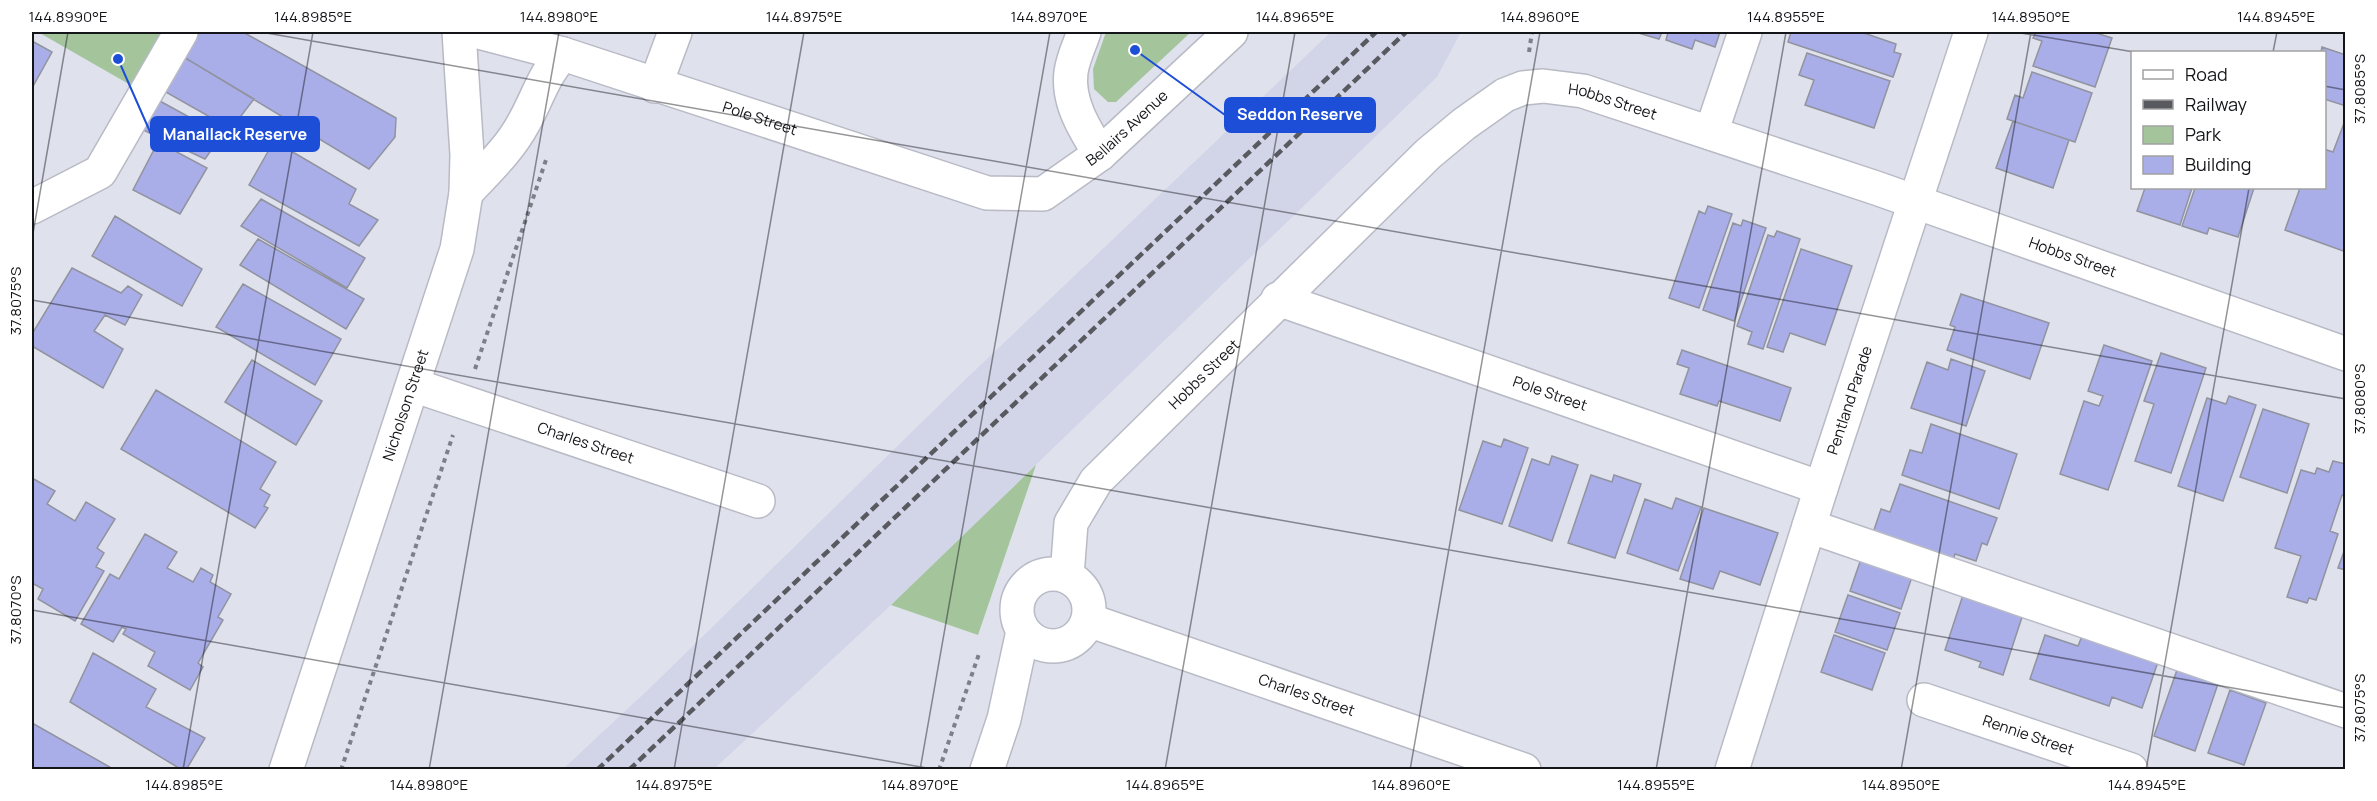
<svg xmlns="http://www.w3.org/2000/svg" width="2377" height="801" viewBox="0 0 2377 801" font-family="Manrope,sans-serif">
<style>
.built{fill:#d2d5e8}
.green{fill:#a4c59c}
.building{fill:#a9aee9;stroke:#91939e;stroke-width:1.5}
.lines{fill:none;stroke-linecap:round;stroke-linejoin:round}
.minor-casing{stroke:#b8bac5;stroke-width:36}
.path{stroke:#7e8088;stroke-width:4;stroke-dasharray:4.5 4.5;stroke-linecap:butt}
.minor{stroke:#fff;stroke-width:33}
.rail{stroke:#585a60;stroke-width:4.5;stroke-dasharray:9 4.5;stroke-linecap:butt}
.ticks{fill:none;stroke:#141519;stroke-width:1.5;stroke-opacity:0.45}
.labels{text-anchor:middle;stroke-width:4.5;stroke-linejoin:round;paint-order:stroke}
.street-label{font-size:15px;fill:#141519;stroke:#fff}
.leader{fill:none;stroke:#1d4ed8;stroke-width:2}
.callout-dot{fill:#1d4ed8;stroke:#fff;stroke-width:2}
.callout{fill:#1d4ed8;stroke:#1d4ed8;stroke-width:2}
.callout-label{font-size:16px;text-anchor:middle;font-weight:bold;fill:#fff}
.neatline{fill:none;stroke:#141519;stroke-width:2}
.ticks-label{font-size:15px;text-anchor:middle;fill:#141519}
</style>
<rect width="100%" height="100%" fill="#dfe1ed"/>
<path class="built" d="M1331,32H1461L1437,77L891,605L714,769L562,770L651,687L970,375Z"/>
<path class="green" d="M38,32H166L134,87Z
M1106,32H1191L1116,102H1108L1094,89L1093,69Z
M1036,465L978,635L891,605Z"/>
<path class="building" d="M200,32H243L396,118L395,137L369,169L182,56Z
M1635,32H1662L1659,39Z
M1668,32H1720L1715,47L1695,40L1692,49L1666,40Z
M1791,32H1861L1896,44L1894,52L1901,54L1893,77L1788,42Z
M2036,32H2093L2112,38L2095,87L2033,66L2042,41L2033,38Z
M32,41L52,52L32,88Z
M2322,47L2346,55V106L2324,99V52H2321Z
M1807,53L1890,81L1874,128L1805,105L1814,80L1799,75Z
M182,56L254,99L231,129L164,91Z
M2032,72L2092,93L2075,142L2007,119L2015,95L2023,98Z
M158,100L222,135L205,159L143,130Z
M2346,118V252L2285,230L2300,188H2324V149L2333,152Z
M2013,121L2069,140L2053,188L1996,168Z
M274,141L356,189L349,204L378,220L359,246L249,185Z
M158,142L207,168L180,214L133,190Z
M2145,188H2192L2180,225L2137,211Z
M2195,188H2254L2238,237L2209,228L2207,234L2182,226Z
M261,199L365,258L347,288L241,226Z
M1708,206L1732,214L1699,308L1669,298L1699,211L1705,214Z
M115,216L202,269L182,306L92,256Z
M1743,220L1766,228L1734,321L1703,310L1733,223L1741,226Z
M1777,231L1800,239L1763,349L1748,344L1752,332L1737,326L1768,235L1774,237Z
M258,239L364,299L346,329L240,265Z
M1801,249L1852,266L1825,345L1790,333L1783,352L1767,347Z
M72,268L121,293L128,286L142,295L125,325L105,315L94,331L123,349L103,388L32,346V334Z
M243,284L341,339L315,385L216,327Z
M1961,294L2049,323L2030,379L1947,350L1955,327L1950,325Z
M2104,345L2152,361L2108,490L2060,474L2084,401L2099,406L2103,396L2088,391Z
M1682,350L1791,388L1780,421L1719,401L1717,406L1680,394L1689,368L1677,364Z
M2161,353L2206,368L2171,473L2135,461L2154,404L2144,401Z
M1951,359L1985,371L1966,426L1911,408L1927,362L1948,370Z
M252,360L322,401L296,445L225,402Z
M156,390L276,462L260,489L270,495L264,506L268,508L255,528L121,449Z
M2229,396L2256,405L2223,501L2178,486L2207,398L2226,404Z
M2263,409L2309,424L2287,493L2240,477Z
M1931,424L2017,454L1999,509L1902,475L1910,450L1922,453Z
M1504,439L1528,448L1502,524L1459,510L1483,441L1501,447Z
M1552,456L1578,465L1552,541L1509,526L1532,459L1549,465Z
M2333,461L2346,464V497L2342,495L2330,531L2338,534L2316,600L2309,598L2307,603L2287,597L2301,556L2275,548L2301,470L2315,474L2317,468L2329,472Z
M1591,475L1612,482L1614,475L1641,484L1615,558L1568,543Z
M32,478L55,491L47,504L75,521L86,502L115,519L97,548L104,553L96,567L104,571L75,621L38,599L43,589L32,583Z
M1900,484L1997,518L1987,545L1982,543L1976,561L1955,554L1951,566L1871,539L1881,509L1890,512Z
M1676,498L1701,507L1678,571L1627,553L1645,499L1672,509Z
M1704,508L1778,533L1760,585L1720,571L1713,589L1680,579Z
M145,534L177,552L167,568L193,582L201,568L213,575L210,582L231,594L218,617L223,620L198,663L203,667L190,690L148,666L155,652L123,634L126,629L122,627L113,642L81,624L110,574L119,579Z
M2346,546V570L2338,568Z
M1863,553L1914,571L1901,609L1850,591Z
M1848,595L1900,613L1887,650L1835,632Z
M1963,595L2024,611L2003,675L1979,667L1981,662L1945,650Z
M1834,635L1885,653L1872,690L1821,672Z
M2045,635L2078,646L2082,636L2158,662L2142,708L2112,697L2109,706L2030,679Z
M93,653L156,689L146,707L205,738L186,770H182L70,702Z
M2178,667L2219,681L2195,751L2154,736Z
M2230,690L2266,703L2244,765L2208,753Z
M32,723L115,770H32Z"/>
<g class="lines">
<defs>
<g id="minor">
<path id="s1" d="M479,32L563,54L987,193L1043,194L1100,154L1231,32"/>
<path d="M1084,32C1080,44 1073,58 1071,72C1067,102 1085,130 1100,154"/>
<path d="M655,86L675,32"/>
<path d="M1711,133L1745,32"/>
<path d="M466,193C486,171 509,150 523,124C537,100 543,75 563,54"/>
<path d="M32,207L100,172L181,32"/>
<path id="s2" d="M1278,299L1821,488"/>
<path id="s3" d="M413,385L758,501"/>
<path d="M1809,526L2346,711"/>
<circle cx="1053" cy="610" r="36"/>
<path id="s4" d="M1067,576L1071,523L1096,481L1428,154L1464,124L1505,95L1523,88L1543,86L1583,91L1876,188L2346,354"/>
<path id="s5" d="M1088,620L1524,770"/>
<path id="s6" d="M1924,700L2131,770"/>
<path id="s7" d="M286,770L457,249L466,193L467,155L459,32"/>
<path d="M987,770L1004,719L1023,631"/>
<path id="s8" d="M1732,770L1821,488L1971,32"/>
</g>
</defs>
<use href="#minor" class="minor-casing"/>
<path class="path" d="M1529,52L1532,32
M475,369L547,157
M341,770L453,435
M939,770L980,651"/>
<use href="#minor" class="minor"/>
<path class="rail" d="M597,770L1376,32
M629,770L1406,32"/>
</g>
<path class="ticks" d="M261,32L2346,399M2015,32L2134,52M2273,52L2277,32M2324,86L2346,90M32,239L68,32M32,300L2346,708M32,610L938,770M183,770L313,32M429,770L559,32M674,770L804,32M920,770L1050,32M1165,770L1295,32M1410,770L1540,32M1656,770L1786,32M1901,770L2031,32M2146,770L2249,188"/>
<g class="labels">
<g class="street-label">
<text dy="5" stroke="none"><textPath href="#s4" startOffset="776">Hobbs Street</textPath></text>
<text dy="5" stroke="none"><textPath href="#s1" startOffset="294">Pole Street</textPath></text>
<text dy="5" stroke="none"><textPath href="#s1" startOffset="696">Bellairs Avenue</textPath></text>
<text dy="5" stroke="none"><textPath href="#s4" startOffset="1262">Hobbs Street</textPath></text>
<text dy="5" stroke="none"><textPath href="#s4" startOffset="254">Hobbs Street</textPath></text>
<text dy="5" stroke="none"><textPath href="#s2" startOffset="288">Pole Street</textPath></text>
<text dy="5" stroke="none"><textPath href="#s8" startOffset="388">Pentland Parade</textPath></text>
<text dy="5" stroke="none"><textPath href="#s7" startOffset="384">Nicholson Street</textPath></text>
<text dy="5" stroke="none"><textPath href="#s3" startOffset="182">Charles Street</textPath></text>
<text dy="5" stroke="none"><textPath href="#s5" startOffset="231">Charles Street</textPath></text>
<text dy="5" stroke="none"><textPath href="#s6" startOffset="110">Rennie Street</textPath></text>
</g>
</g>
<path class="leader" d="M1135 50L1225 115M118 59L151 134"/>
<g class="callout-dot">
<circle cx="1135" cy="50" r="6"/>
<circle cx="118" cy="59" r="6"/>
</g>
<g class="callout">
<rect x="1225" y="98" width="150" height="34" rx="6"/>
<rect x="151" y="117" width="168" height="34" rx="6"/>
</g>
<g class="callout-label">
<text x="1300" y="120">Seddon Reserve</text>
<text x="235" y="140">Manallack Reserve</text>
</g>
<rect width="2377" height="801" fill="none" stroke="#ffffff" stroke-width="66"/>
<rect x="2131" y="51" width="195" height="138" fill="#ffffff" stroke="#a1a1a3" stroke-width="1.5"/>
<rect x="2143" y="70" width="30" height="9" fill="#ffffff" stroke="#a1a1a3" stroke-width="1.5"/>
<text x="2185" y="81" font-size="18" fill="#141519">Road</text>
<rect x="2143" y="100" width="30" height="9" fill="#585a60" stroke="#a1a1a3" stroke-width="1.5"/>
<text x="2185" y="111" font-size="18" fill="#141519">Railway</text>
<rect x="2143" y="126" width="30" height="18" fill="#a4c59c" stroke="#a1a1a3" stroke-width="1.5"/>
<text x="2185" y="141" font-size="18" fill="#141519">Park</text>
<rect x="2143" y="156" width="30" height="18" fill="#a9aee9" stroke="#a1a1a3" stroke-width="1.5"/>
<text x="2185" y="171" font-size="18" fill="#141519">Building</text>
<rect x="33" y="33" width="2311" height="735" class="neatline"/>
<g class="ticks-label">
<text x="68" y="22">144.8990°E</text>
<text x="313" y="22">144.8985°E</text>
<text x="559" y="22">144.8980°E</text>
<text x="804" y="22">144.8975°E</text>
<text x="1049" y="22">144.8970°E</text>
<text x="1295" y="22">144.8965°E</text>
<text x="1540" y="22">144.8960°E</text>
<text x="1786" y="22">144.8955°E</text>
<text x="2031" y="22">144.8950°E</text>
<text x="2276" y="22">144.8945°E</text>
<text transform="translate(2360 89) rotate(-90)" y="5">37.8085°S</text>
<text transform="translate(16 301) rotate(-90)" y="5">37.8075°S</text>
<text transform="translate(2360 399) rotate(-90)" y="5">37.8080°S</text>
<text transform="translate(16 610) rotate(-90)" y="5">37.8070°S</text>
<text transform="translate(2360 708) rotate(-90)" y="5">37.8075°S</text>
<text x="184" y="790">144.8985°E</text>
<text x="429" y="790">144.8980°E</text>
<text x="674" y="790">144.8975°E</text>
<text x="920" y="790">144.8970°E</text>
<text x="1165" y="790">144.8965°E</text>
<text x="1411" y="790">144.8960°E</text>
<text x="1656" y="790">144.8955°E</text>
<text x="1901" y="790">144.8950°E</text>
<text x="2147" y="790">144.8945°E</text>
</g>
</svg>
